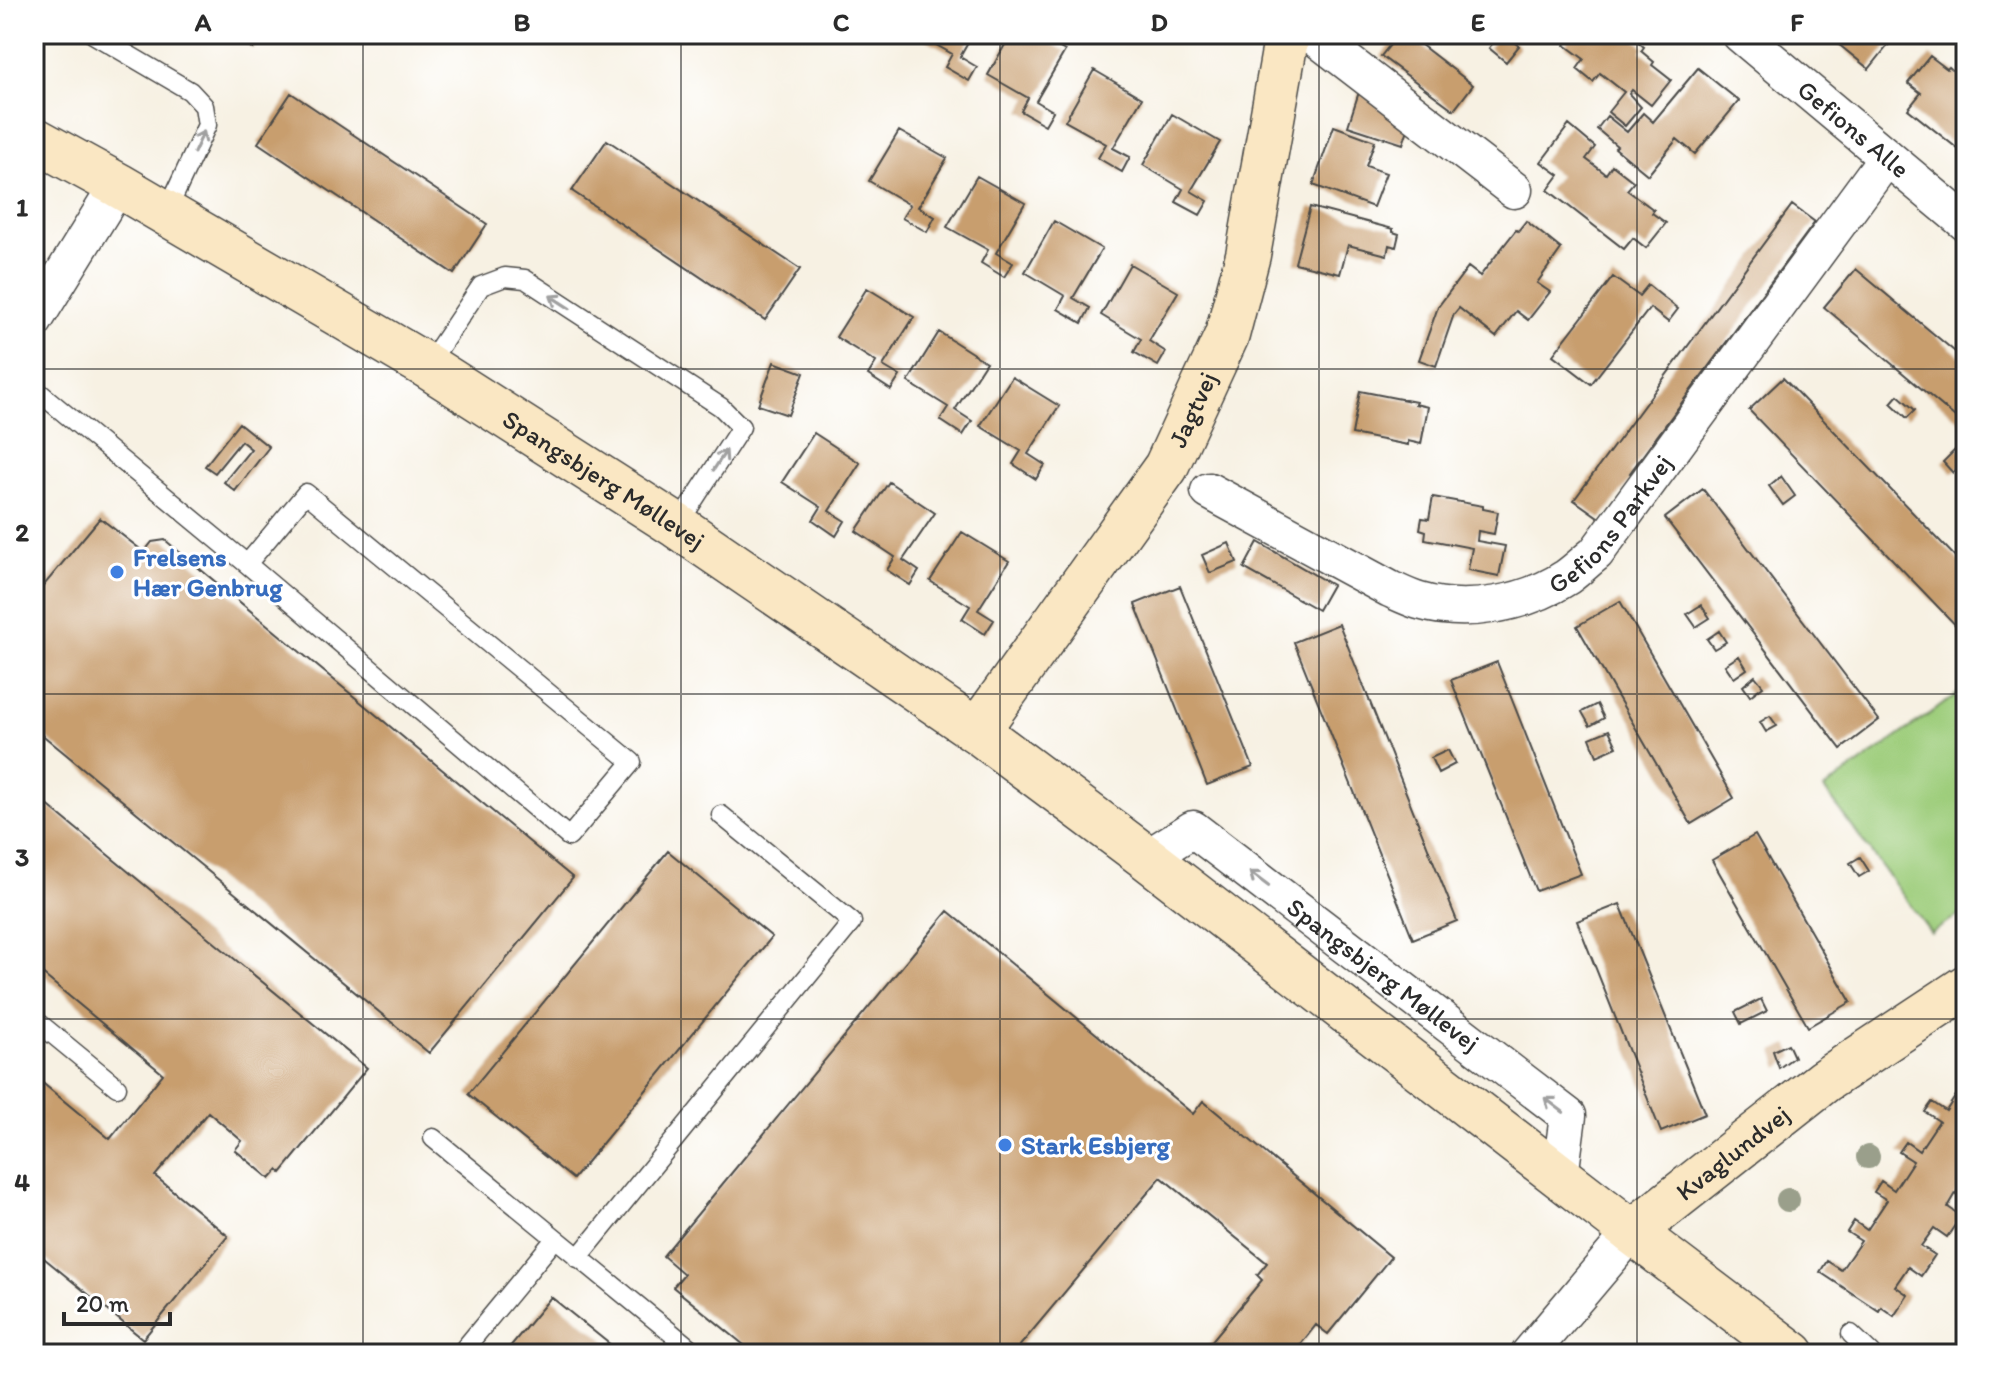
<svg xmlns="http://www.w3.org/2000/svg" width="2000" height="1388" viewBox="0 0 2000 1388" font-family="Itim,sans-serif">
<style>
.green{fill:#9ecd7c;stroke:#647c54;stroke-width:2}
.building{fill:#c89e6e}
.lines{fill:none;stroke-linecap:round;stroke-linejoin:round}
.lane-casing{stroke:#4a4947;stroke-width:21}
.street-casing{stroke:#4a4947;stroke-width:39}
.secondary-casing{stroke:#4a4947;stroke-width:47}
.lane{stroke:#fff;stroke-width:18}
.street{stroke:#fff;stroke-width:36}
.secondary{stroke:#fae7c3;stroke-width:44}
.tree{fill:#9a9f8b}
.oneway{stroke:#a0a0a0}
.grid{fill:none;stroke:#2b2b2b;stroke-width:2;stroke-opacity:0.55}
.shop-dot{fill:#3f7fe0;stroke:#fff;stroke-width:3}
.labels{text-anchor:middle;stroke-width:6;stroke-linejoin:round;paint-order:stroke}
.street-label{font-size:26px;fill:#2b2b2b;stroke:#fff}
.shop-label{font-size:26px;font-weight:bold;fill:#366cbe;stroke:#fff;text-anchor:start}
.neatline{fill:none;stroke:#2b2b2b;stroke-width:3}
.grid-label{font-size:26px;text-anchor:middle;font-weight:bold;fill:#2b2b2b}
</style>
<rect width="100%" height="100%" fill="#fff"/>
<filter id="ink" filterUnits="userSpaceOnUse"><feTurbulence type="fractalNoise" baseFrequency=".0125" numOctaves="2"/><feDisplacementMap in="SourceGraphic" scale="16" xChannelSelector="R" yChannelSelector="G"/><feConvolveMatrix kernelMatrix="1 2 1 2 8 2 1 2 1" color-interpolation-filters="sRGB"/></filter>
<filter id="wash" filterUnits="userSpaceOnUse"><feTurbulence type="fractalNoise" baseFrequency=".006" numOctaves="4" result="noise"/><feDisplacementMap in="SourceGraphic" scale="32" xChannelSelector="R" yChannelSelector="G"/><feGaussianBlur stdDeviation="1.8" result="paint"/><feColorMatrix in="noise" values="0 0 0 0 0 0 0 0 0 0 0 0 0 0 0 0 0 1.4 0 .05"/><feComposite in="paint" operator="in"/></filter>
<g filter="url(#wash)">
<rect width="100%" height="100%" fill="#f7f1e3"/>
<path class="green" d="M1966,688V911L1931,933L1824,789Z"/>
<g id="blocks">
<path class="building" d="M231,34H263L253,49Z
M917,34H973L960,57L977,67L969,81L945,67L952,54Z
M1011,34H1035L1065,51L1036,101L1053,111L1045,125L1021,111L1028,98L988,75Z
M1376,34H1407L1473,85L1454,110L1381,56L1390,45Z
M1500,34H1503L1519,46L1506,62L1489,48Z
M1560,34H1629L1644,47L1641,51L1654,62L1652,65L1671,80L1651,105L1632,90L1629,94L1641,107L1625,126L1608,112L1624,92L1600,73L1593,82L1577,69L1584,59L1565,45L1568,41Z
M1826,34H1897L1869,69Z
M1930,56L1947,69L1949,67L1959,76L1966,67V151L1960,146L1958,149L1908,109L1921,93L1908,83Z
M1698,68L1739,101L1695,154L1677,139L1648,175L1615,148L1617,146L1597,129L1607,116L1627,132L1643,113L1653,122Z
M1094,70L1142,98L1113,148L1130,157L1122,172L1098,158L1106,144L1065,121Z
M1359,92L1408,129L1403,144L1348,126Z
M291,93L487,224L454,274L258,143Z
M1172,114L1220,142L1191,191L1208,201L1200,215L1176,202L1183,189L1143,165Z
M1569,125L1595,147L1586,159L1606,174L1612,165L1634,182L1627,190L1654,210L1652,213L1666,223L1646,248L1633,238L1624,249L1548,190L1559,175L1541,162Z
M1334,126L1375,141L1366,166L1386,173L1373,207L1313,185Z
M899,131L947,158L918,207L935,217L927,232L902,218L910,205L869,181Z
M607,140L800,269L765,320L572,191Z
M977,176L1025,203L996,253L1013,263L1004,277L981,263L988,250L947,227Z
M1792,205L1815,222L1630,473L1634,475L1601,519L1574,500Z
M1310,207L1393,229V232L1399,234L1396,247L1389,245L1387,255L1348,245L1340,274L1295,263Z
M1054,221L1102,249L1073,298L1090,308L1082,323L1058,309L1065,296L1025,272Z
M1526,221L1561,249L1537,283L1550,292L1528,320L1516,311L1496,337L1459,308L1454,314L1436,366L1419,360L1438,307L1468,267L1480,276L1516,230L1518,231Z
M1130,264L1178,292L1149,341L1166,352L1158,366L1134,352L1141,339L1101,315Z
M1856,269L1966,361V426L1824,307Z
M1613,277L1639,296L1648,285L1678,309L1668,322L1650,308L1591,384L1553,355Z
M867,288L914,317L883,366L900,376L891,390L868,375L876,362L836,337Z
M939,332L986,362L955,410L972,421L963,435L940,420L948,407L908,382Z
M774,362L804,373L788,415L758,405Z
M1012,377L1059,406L1028,454L1045,465L1036,479L1013,464L1021,451L980,426Z
M1783,378L1966,568V636L1749,410Z
M1360,391L1416,402L1415,404L1428,407L1421,444L1408,441V445L1352,434Z
M1898,395L1915,410L1907,418L1891,403Z
M239,423L269,447L235,491L224,482L251,449L241,441L215,473L205,466Z
M814,433L860,463L829,511L845,521L836,536L813,520L821,507L782,482Z
M1958,447L1966,456V460L1953,473L1943,462Z
M1781,476L1795,496L1783,505L1769,486Z
M889,482L935,513L903,560L919,571L910,585L887,570L895,557L856,531Z
M1703,489L1879,720L1841,749L1665,518Z
M1433,497L1483,506V509L1498,512L1494,534L1478,531L1477,541L1505,546L1499,576L1468,570L1472,548L1425,539L1426,531L1420,529L1422,518L1429,519Z
M100,518L144,552L152,542L165,540L573,878L429,1053L34,728V597Z
M962,532L1009,561L978,610L994,620L985,634L962,619L970,606L930,581Z
M1258,542L1332,585L1318,610L1244,568Z
M1229,543L1237,562L1210,573L1202,555Z
M1180,586L1253,767L1207,785L1135,604Z
M1620,601L1734,798L1691,824L1577,626Z
M1701,605L1710,618L1696,627L1687,614Z
M1339,624L1457,921L1413,939L1294,642Z
M1719,631L1726,642L1714,649L1707,639Z
M1739,656L1747,669L1734,678L1725,665Z
M1497,662L1581,874L1536,891L1451,680Z
M1755,676L1763,686L1750,696L1743,686Z
M1597,704L1604,718L1590,726L1582,712Z
M1770,716L1777,726L1766,732L1760,722Z
M1609,730L1617,747L1597,756L1590,738Z
M1448,750L1455,764L1438,773L1431,758Z
M34,794L367,1068L281,1173L278,1170L270,1179L235,1150L242,1141L208,1112L155,1176L228,1236L143,1339L34,1250V1076L110,1139L163,1074L34,967Z
M1755,835L1851,1002L1808,1027L1712,860Z
M668,851L772,937L573,1179L468,1094Z
M1860,857L1869,871L1859,877L1850,863Z
M1620,904L1705,1114L1661,1132L1577,921Z
M948,911L1193,1114L1203,1101L1391,1257L1328,1334L1316,1325L1293,1354H1201L1262,1280L1257,1275L1267,1263L1161,1177L1013,1354H755L673,1287L684,1274L663,1256Z
M1761,999L1767,1011L1741,1024L1735,1012Z
M1788,1044L1794,1057L1779,1068L1773,1051Z
M1966,1080V1193L1959,1188L1948,1207L1961,1216L1947,1237L1934,1228L1921,1246L1935,1255L1921,1276L1908,1267L1895,1286L1908,1295L1894,1316L1881,1307L1879,1311L1820,1272L1827,1261L1841,1270L1861,1241L1847,1232L1854,1221L1867,1230L1887,1200L1874,1192L1881,1181L1894,1190L1913,1161L1899,1152L1906,1142L1919,1151L1939,1121L1925,1112L1932,1102L1946,1111Z
M551,1297L622,1354H504Z"/>
</g>
</g>
<g filter="url(#ink)">
<use href="#blocks" fill-opacity="0" stroke="#4a4947" stroke-width="2"/>
<g class="lines">
<defs>
<path id="lane" d="M93,34L190,91L204,106L207,125L166,213
M427,366L481,286L505,277L525,279L721,407L741,427L677,526
M34,388L247,564L569,837L632,762L306,493L247,564
M34,1019L117,1087
M433,1138L697,1354
M578,1258L852,922L721,815
M1851,1334L1872,1354
M460,1354L555,1239"/>
<g id="street">
<path d="M1311,34L1514,190"/>
<path id="s1" d="M1740,34L1966,223"/>
<path d="M34,321L118,185"/>
<path id="s2" d="M1209,491L1390,589C1399,593 1409,598 1419,601C1466,615 1526,604 1567,577C1577,570 1586,561 1596,553L1887,157"/>
<path id="s3" d="M1147,858L1193,829L1568,1116L1560,1176"/>
<path d="M1529,1354L1632,1232"/>
</g>
<g id="secondary">
<path id="s4" d="M34,139L118,185L427,366L677,526L977,731L1147,858L1632,1232L1793,1354"/>
<path id="s5" d="M977,731L1166,467L1227,335L1248,255L1287,34"/>
<path id="s6" d="M1632,1232L1824,1081L1966,987"/>
</g>
</defs>
<use href="#lane" class="lane-casing"/>
<use href="#street" class="street-casing"/>
<use href="#secondary" class="secondary-casing"/>
<use href="#lane" class="lane"/>
<use href="#street" class="street"/>
<use href="#secondary" class="secondary"/>
</g>
<g class="tree">
<circle cx="1868" cy="1157" r="12"/>
<circle cx="1788" cy="1200" r="12"/>
</g>
<defs><path id="oneway-shaft" d="M-6 0H5M1.5-3L5.5 0L1.5 3" fill="none" stroke-width="1.6" stroke-linecap="round" stroke-linejoin="round" transform="scale(2)"/></defs>
<g class="oneway">
<use href="#oneway-shaft" transform="translate(199 142) rotate(-65)"/>
<use href="#oneway-shaft" transform="translate(560 302) rotate(-147)"/>
<use href="#oneway-shaft" transform="translate(720 460) rotate(-57)"/>
<use href="#oneway-shaft" transform="translate(1259 879) rotate(-143)"/>
<use href="#oneway-shaft" transform="translate(1554 1105) rotate(-143)"/>
</g>
</g>
<path class="grid" d="M363,34V1354M681,34V1354M1000,34V1354M1319,34V1354M1637,34V1354M34,369H1966M34,694H1966M34,1019H1966"/>
<g class="shop-dot">
<circle cx="117" cy="572" r="8"/>
<circle cx="1005" cy="1145" r="8"/>
</g>
<g class="labels">
<g class="street-label">
<text dy="9" stroke="none"><textPath href="#s1" startOffset="148">Gefions Alle</textPath></text>
<text dy="9" stroke="none"><textPath href="#s5" startOffset="388">Jagtvej</textPath></text>
<text dy="9" stroke="none"><textPath href="#s4" startOffset="664">Spangsbjerg Møllevej</textPath></text>
<text dy="9" stroke="none"><textPath href="#s2" startOffset="460">Gefions Parkvej</textPath></text>
<text dy="9" stroke="none"><textPath href="#s3" startOffset="294">Spangsbjerg Møllevej</textPath></text>
<text dy="9" stroke="none"><textPath href="#s6" startOffset="128">Kvaglundvej</textPath></text>
</g>
<g class="shop-label">
<text x="133" y="566">Frelsens<tspan x="133" dy="30">Hær Genbrug</tspan></text>
<text x="1021" y="1154">Stark Esbjerg</text>
</g>
</g>
<rect width="2000" height="1388" fill="none" stroke="#fff" stroke-width="88"/>
<path d="M64 1312v12h106v-12" fill="none" stroke="#2b2b2b" stroke-width="4"/>
<text x="76" y="1312" font-size="24" fill="#2b2b2b" stroke="#ffffff" stroke-width="6" paint-order="stroke">20 m</text>
<rect x="44" y="44" width="1912" height="1300" class="neatline"/>
<g class="grid-label">
<text x="203" y="31">A</text>
<text x="522" y="31">B</text>
<text x="841" y="31">C</text>
<text x="1159" y="31">D</text>
<text x="1478" y="31">E</text>
<text x="1797" y="31">F</text>
<text x="22" y="216">1</text>
<text x="22" y="541">2</text>
<text x="22" y="866">3</text>
<text x="22" y="1191">4</text>
</g>
</svg>
